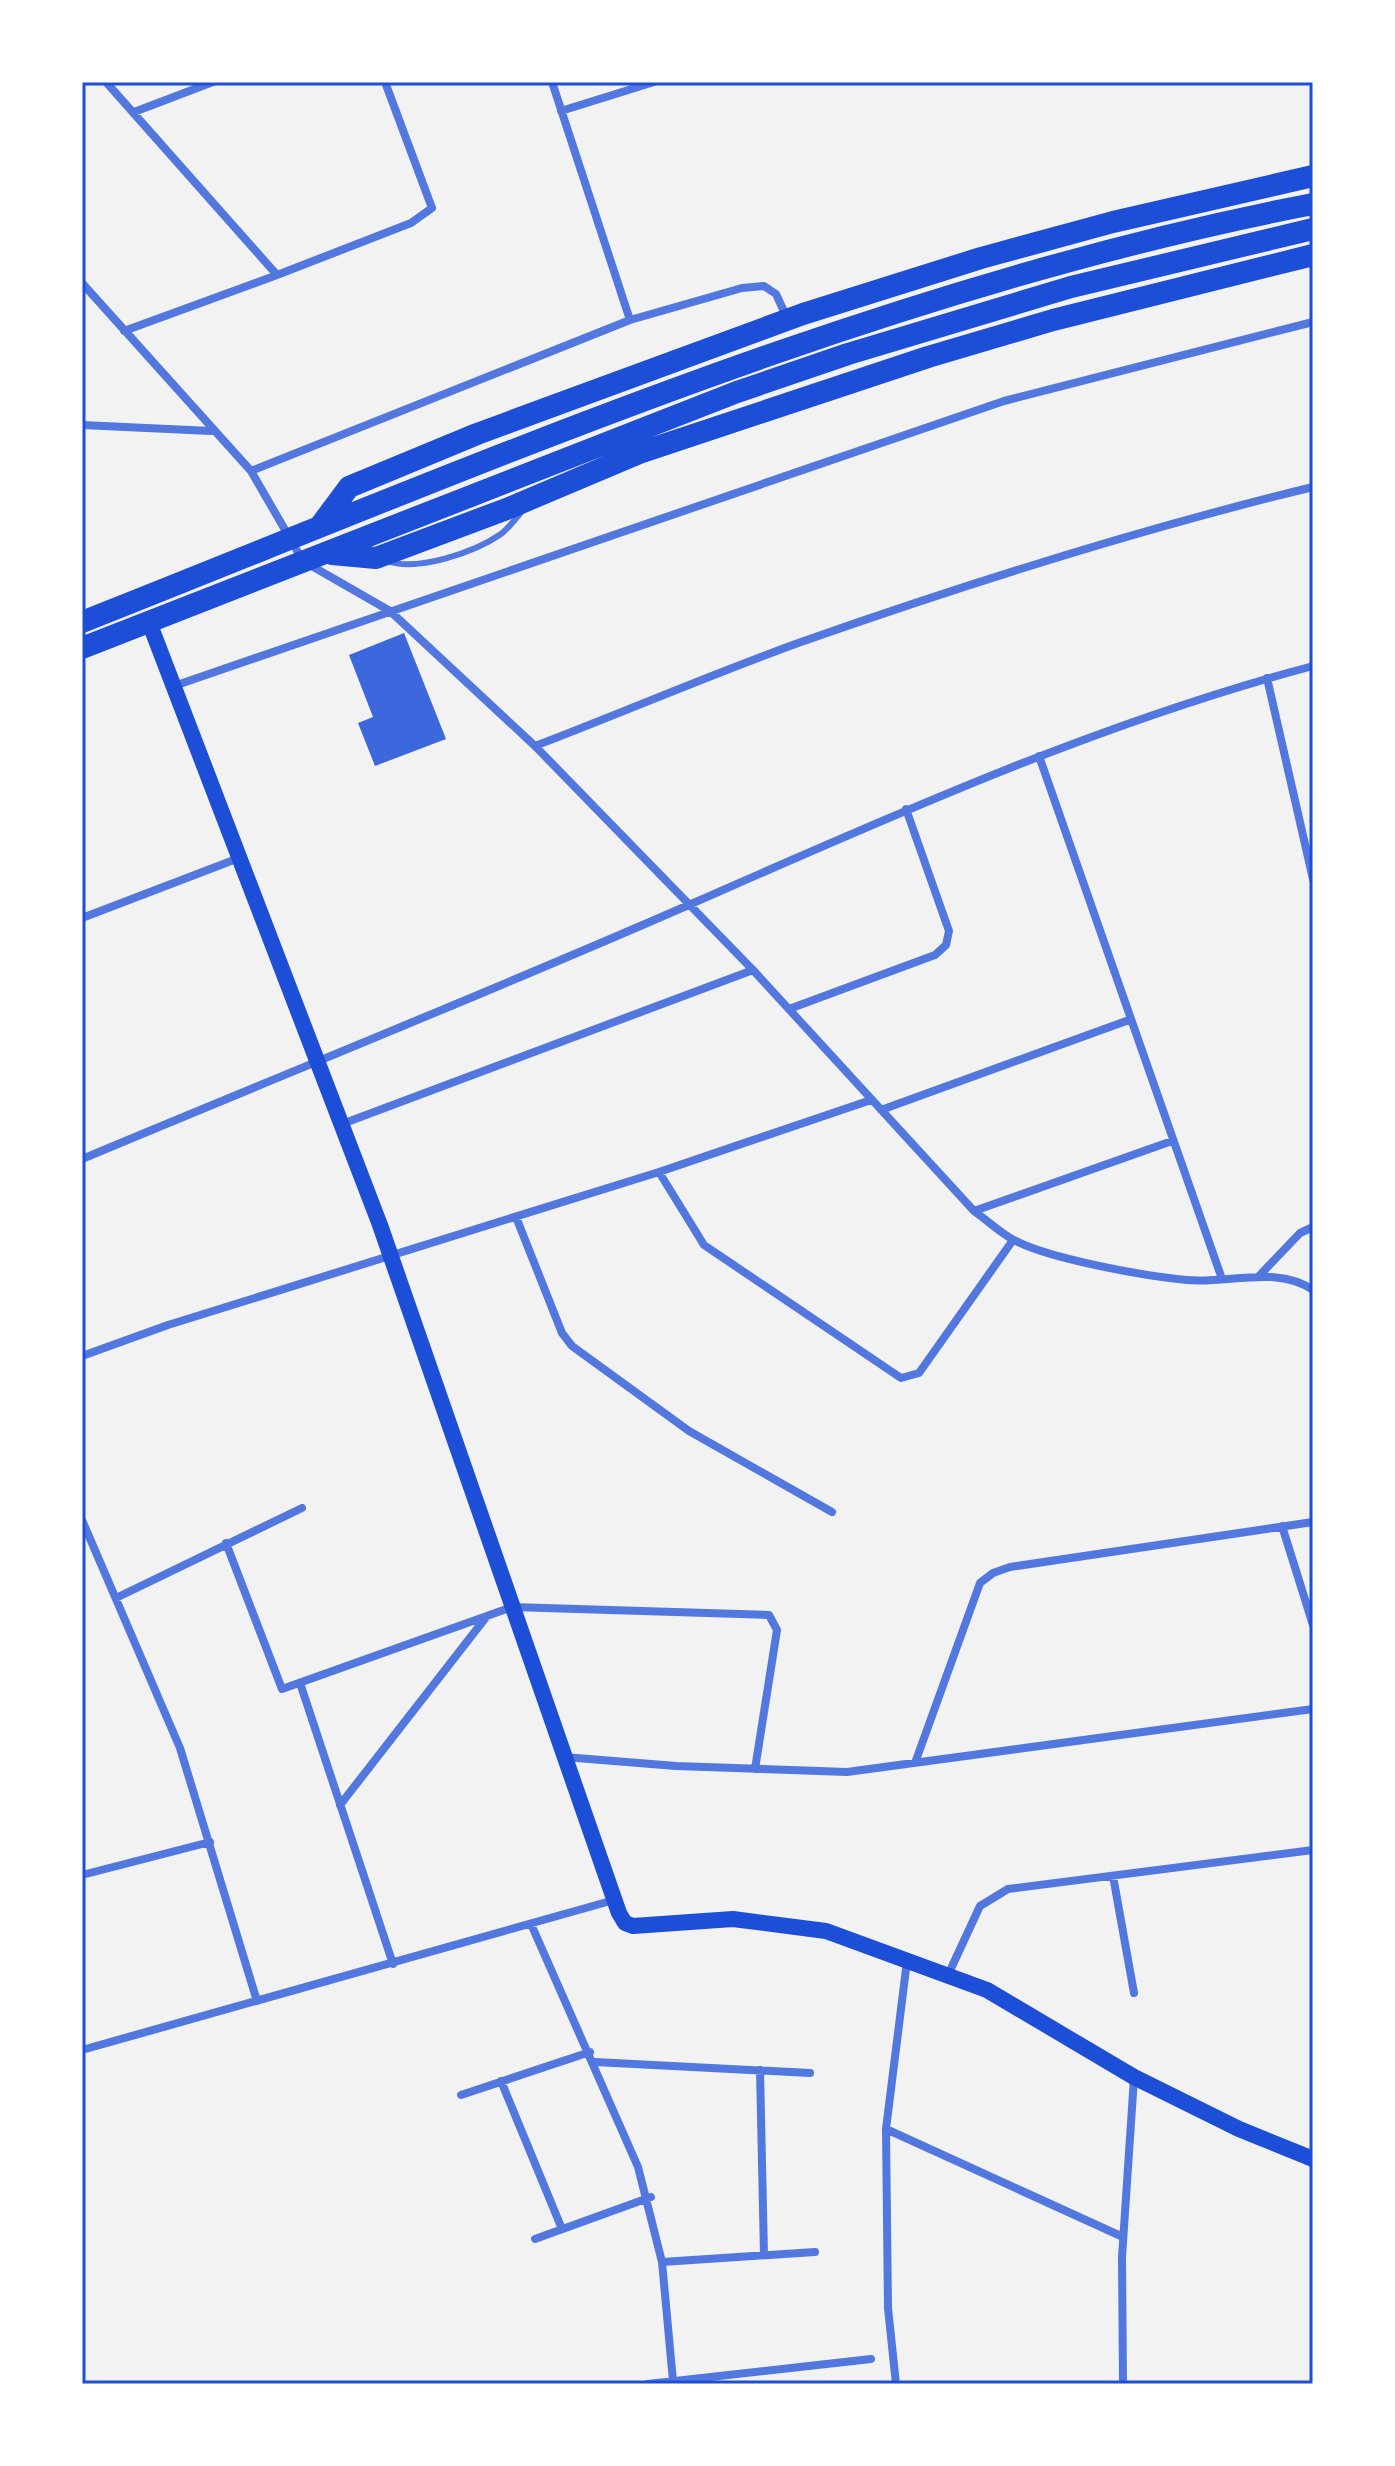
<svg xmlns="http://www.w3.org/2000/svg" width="1395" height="2466" viewBox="0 0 1395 2466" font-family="'IBM Plex Sans',sans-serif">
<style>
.building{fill:#3d67dc}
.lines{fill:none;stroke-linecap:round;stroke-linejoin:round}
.service{stroke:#5277de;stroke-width:6}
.minor{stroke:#5277de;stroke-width:8}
.secondary{stroke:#1d4ed8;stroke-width:16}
.trunk{stroke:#1d4ed8;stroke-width:22}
.neatline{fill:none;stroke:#1d4ed8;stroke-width:3}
</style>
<rect width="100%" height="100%" fill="#f2f2f2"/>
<path class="building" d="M404,633L446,739L375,766L358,723L373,717L349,655Z"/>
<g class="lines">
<path class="service" d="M387,561C418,572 475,552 501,534C509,528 516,518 523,510"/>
<path class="minor" d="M106,82L277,275L411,223L432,208L385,82
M552,82L630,320
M561,111L654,82
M134,112L213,82
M82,283L251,471L303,561L390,611L535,746L753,970L974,1211C987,1220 1000,1233 1014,1240C1049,1259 1145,1276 1187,1280C1228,1284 1277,1265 1313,1290
M124,331L277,275
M82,425L211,431
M251,471L630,320L742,288L764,286L776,294L787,318
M1267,678L1313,879
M174,686L1004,401L1313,322
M535,746C624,712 712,674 801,642C969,583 1140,529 1313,487
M1039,756L1222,1279
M82,918L239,858
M789,1009L935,955L946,945L949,931L906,809
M881,1110L1129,1020
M342,1124L753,970
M82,1159C285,1074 490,992 691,904C894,815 1098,723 1313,666
M659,1172L704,1245L901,1378L919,1373L1013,1240
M974,1211L1172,1141
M516,1217L562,1333L572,1346L689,1431L832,1512
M1258,1277L1300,1233L1313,1227
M82,1356L168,1325L659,1172L871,1100
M82,1520L180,1748L257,2001
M1282,1526L1313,1625
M226,1543L282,1689L512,1607L769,1615L777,1630L755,1769
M116,1598L302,1508
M300,1683L393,1964
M564,1757L676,1766L847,1772L1313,1709
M915,1763L980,1583L993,1573L1010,1567L1313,1522
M340,1805L487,1616
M82,1875L210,1842
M1113,1876L1134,1993
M531,1924L638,2167L662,2262L673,2381
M948,1975L980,1906L1008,1889L1313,1850
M82,2050L614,1900
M595,2062L810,2073
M760,2070L764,2255
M501,2081L562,2229
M461,2095L590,2052
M886,2129L1123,2237
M535,2239L651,2197
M662,2262L815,2252
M648,2384L871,2359
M896,2384L888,2308L886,2129L907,1961
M1123,2384L1122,2257L1134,2078"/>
<path class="secondary" d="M149,622L380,1225L619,1913L625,1923L633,1926L733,1919L826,1931L987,1990L1134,2077L1239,2129L1313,2159"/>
<path class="trunk" d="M320,526L349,487L477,434L803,314L981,258L1113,222L1313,176
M332,554L376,558L509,508L639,453L928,357L1053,320L1313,255
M82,622C484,463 886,286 1313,204
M82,648L737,392L848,354L1071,287L1313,229"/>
</g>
<rect width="1395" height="2466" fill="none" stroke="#ffffff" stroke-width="168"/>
<rect x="84" y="84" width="1227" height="2298" class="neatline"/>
</svg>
